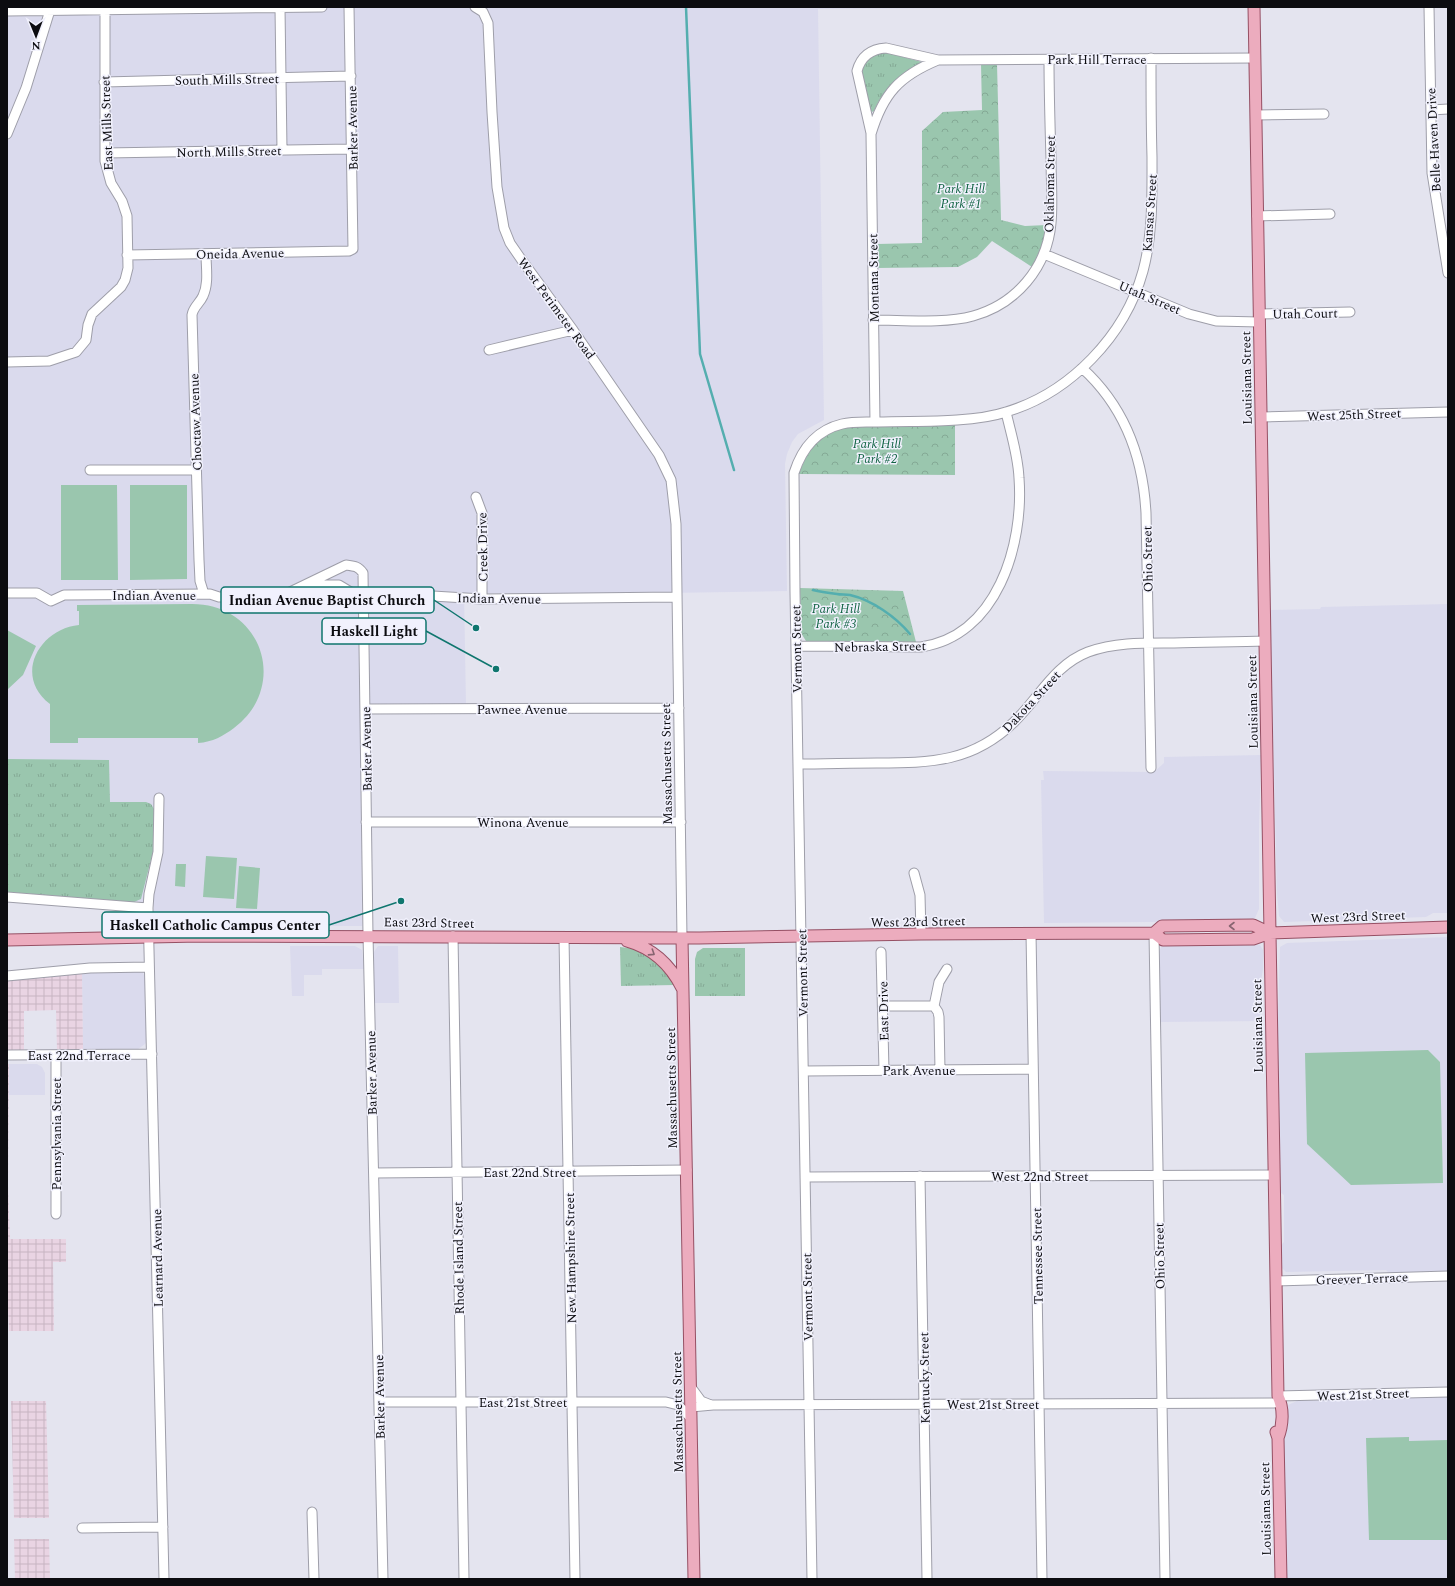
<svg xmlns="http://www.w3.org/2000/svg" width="1455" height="1586" viewBox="0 0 1455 1586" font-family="Spectral,serif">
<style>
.built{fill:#dadaed}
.industrial{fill:url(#industrial-grid)}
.grass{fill:url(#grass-tufts)}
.park{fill:url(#park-crowns)}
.pitch{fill:#9ac6ae}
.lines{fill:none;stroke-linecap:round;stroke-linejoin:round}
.stream{stroke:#54aeaf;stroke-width:2.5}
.minor-casing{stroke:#9e9ea9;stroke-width:11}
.major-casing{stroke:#965064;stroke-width:13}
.minor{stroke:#fff;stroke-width:9}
.major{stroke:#ecacbe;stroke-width:11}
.oneway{stroke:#876470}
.labels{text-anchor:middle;stroke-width:3;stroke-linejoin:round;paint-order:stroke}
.street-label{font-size:13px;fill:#0c0c10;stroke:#f1f1fd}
.park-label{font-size:13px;font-style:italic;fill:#136545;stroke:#f1f1fd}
.leader{fill:none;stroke:#0f766e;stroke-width:1.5}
.callout-dot{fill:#0f766e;stroke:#f1f1fd;stroke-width:1.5}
.callout{fill:#f1f1fd;stroke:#0f766e;stroke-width:1.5}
.callout-label{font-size:14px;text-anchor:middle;font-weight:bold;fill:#0c0c10}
</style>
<defs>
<pattern id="industrial-grid" width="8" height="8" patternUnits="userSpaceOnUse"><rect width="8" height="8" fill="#e9d4e3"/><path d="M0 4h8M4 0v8" fill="none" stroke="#c7b5c2"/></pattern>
<pattern id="grass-tufts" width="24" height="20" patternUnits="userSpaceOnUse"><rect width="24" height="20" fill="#9ac6ae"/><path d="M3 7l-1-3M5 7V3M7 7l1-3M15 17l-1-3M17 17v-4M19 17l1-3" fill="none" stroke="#84a995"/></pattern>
<pattern id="park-crowns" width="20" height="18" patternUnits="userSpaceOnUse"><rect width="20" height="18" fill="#9ac6ae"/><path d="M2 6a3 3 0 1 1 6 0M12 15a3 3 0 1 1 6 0" fill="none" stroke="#84a995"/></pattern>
</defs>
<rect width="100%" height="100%" fill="#e4e4ef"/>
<path class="built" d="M7,7H1249L818,9L824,420L798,434L792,442L787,454L785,464L787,591L666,593H464L466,704L361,705L362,926H351L163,925L156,922L154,919V902H134L7,892Z
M1448,604V913H1433L1426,917L1284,922L1279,916L1277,893L1270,610L1320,609L1321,607Z
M1261,755L1259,829V909L1255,918L1251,921L1044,923L1041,780H1044L1043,771L1154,772L1164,763V757Z
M1448,937V1271L1389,1273L1386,1270L1286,1272L1281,1267V1245L1284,1242V1195L1279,1192L1277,1053L1280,947L1287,943Z
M1166,944H1254L1260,945L1263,950V969L1260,986V1016L1265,1021L1160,1022L1159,951L1162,946Z
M290,946H355L362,950L364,969H322V975H304V996H292Z
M378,946H398L399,1003H374V952Z
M139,972L143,973L145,977L148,1039L145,1044L138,1049L83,1050L82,973Z
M9,1064H37L42,1067L45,1073V1095H8Z
M1448,1396V1579H1286L1283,1415L1288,1405L1297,1401Z"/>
<path class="industrial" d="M82,973L83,1050H57L56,1010L24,1011V1050H7V981Z
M7,1064H9L8,1186L10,1239H66V1262H53L54,1331H9L7,1289Z
M11,1401H46L49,1518H14Z
M14,1539H49L50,1579H15Z"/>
<path class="grass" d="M884,52L922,62C902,75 884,87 874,111L872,112C868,107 867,98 866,91C860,69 858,57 884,52Z
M7,759L109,760L110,802H146L151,804L154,809L153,852L141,899L134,902L7,892Z
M620,947L637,949L662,964L675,985L621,986Z
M703,948H745V996H695V959L697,952Z"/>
<path class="park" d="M981,64H997L1001,220L1025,226L1047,225L1041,248L1032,267L992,241L977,257L958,267L877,268V244L922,243V131L943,112L982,110Z
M955,425V475L799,474C805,456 815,440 832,431C852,421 929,426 955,425Z
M800,588L903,591L916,642L806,641L801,633Z"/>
<path class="pitch" d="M61,485H117L118,580H61Z
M130,485H187V579L130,580Z
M192,604C263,604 289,687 234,728C223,736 213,742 198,743V738H78V743H50V704C13,676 39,629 79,625V611H77V605Z
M7,630L36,646L23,675L7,690Z
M206,856L237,858L234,899L203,897Z
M176,864H186L185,887L175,886Z
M239,866L260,868L257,909L236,908Z
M1428,1050L1440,1062L1443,1183L1351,1185L1307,1144L1305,1053Z
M1409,1437V1441L1448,1440V1540H1369L1366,1438Z"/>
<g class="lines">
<path class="stream" d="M686,7L700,354L734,470
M813,590C821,592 829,593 837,594C841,595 846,594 850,595C872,600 896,617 910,634"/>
<defs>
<path id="minor" d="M475,7L483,12L488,23L492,112L497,187L504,228L510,243L521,259L573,330L659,455L671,480L676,524L682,938
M1429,7L1432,173L1448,273
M280,8L282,150
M7,11L322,7
M104,82L351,76
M1431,110L1448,109
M1256,115L1324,114
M871,133L857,71C861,56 871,49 886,48L938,60
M7,134L26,88L51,7
M105,153L352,149
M1257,216L1330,214
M1044,254L1189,314L1216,321L1259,322
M127,255L349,251L353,249L349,7
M1259,314L1350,312
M873,320C903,320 945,324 973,316C1016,304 1047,268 1051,223C1053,202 1051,180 1051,159C1050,126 1049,93 1049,59
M489,350L573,330
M7,362L49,361L76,352L86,340L88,325L92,314L121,287L125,280L128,268L127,216L122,201L111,183L105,161V10
M1082,368C1124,406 1143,457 1146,513L1151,768
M1261,417L1448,412
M875,422L871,134C883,94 899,76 938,60L1255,58
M90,470H196
M476,497L482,513V599
M310,585H339L354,594H400L482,599L677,597
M7,593H37L51,601L64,595L210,594L219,597L275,596L290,592L346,565C354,566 358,566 363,573L368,935L383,1579
M204,594L200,581L199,560L192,315C193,307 200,303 203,296C209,283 206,268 206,254
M796,646L921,647C997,636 1024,545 1019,478C1018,455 1011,434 1006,412
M365,709L679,708
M798,764C824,764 851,763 877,763C931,763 973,762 1014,722C1039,698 1054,665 1088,652C1116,642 1145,643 1174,643C1204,642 1235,642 1265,641
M159,798L158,852L149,894L148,908L164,1579
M366,822H681
M914,873L920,895L921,934
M7,897L148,908
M1031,933L1042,1579
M1154,933L1165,1579
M453,936L464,1579
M564,937L575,1579
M881,952L884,1070
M7,976L90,968L149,967
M883,1006H934
M934,1006L938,1012L939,1017L940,1070
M934,1006L939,982L947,969
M7,1055L152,1054
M56,1055V1214
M804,1071L1033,1069
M374,1173L687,1170
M920,1176L927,1579
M805,1177L1274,1175
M1276,1281L1448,1276
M690,1386L701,1401L711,1405
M1278,1396L1448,1392
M379,1402H666L678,1405L691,1418
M691,1407L713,1405L1274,1403
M312,1512L314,1579
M82,1528L163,1527
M812,1579L795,592L794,473C802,448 817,430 842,424C854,421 866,422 878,422C904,421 931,422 957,420C973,419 991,417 1006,412C1070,393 1125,336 1143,271C1153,234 1152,196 1152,157C1151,124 1151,91 1151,58"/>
<path id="major" d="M1254,7L1278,1396C1284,1409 1283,1425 1278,1438
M1154,933L1162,926L1253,925L1270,933
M682,938L694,1579
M7,940L199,936L699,938L921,934L1154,933L1163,940L1253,939L1270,933L1448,927
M627,941C652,948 670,964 682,988
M1276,1432L1278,1438L1281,1579"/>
</defs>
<use href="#minor" class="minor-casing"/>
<use href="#major" class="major-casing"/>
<use href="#minor" class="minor"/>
<use href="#major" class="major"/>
</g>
<defs><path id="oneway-chevron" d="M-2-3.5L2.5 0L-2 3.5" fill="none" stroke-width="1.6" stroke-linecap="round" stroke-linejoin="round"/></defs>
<g class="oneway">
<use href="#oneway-chevron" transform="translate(1232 926) rotate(180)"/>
<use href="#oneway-chevron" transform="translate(652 953) rotate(33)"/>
</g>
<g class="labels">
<g class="street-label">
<text x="1097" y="64">Park Hill Terrace</text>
<text transform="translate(227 79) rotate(-1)" y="5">South Mills Street</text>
<text transform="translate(106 123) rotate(-92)" y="5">East Mills Street</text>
<text transform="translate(352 128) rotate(-91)" y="5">Barker Avenue</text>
<text transform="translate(1433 140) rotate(-93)" y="5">Belle Haven Drive</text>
<text transform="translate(229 151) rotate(-1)" y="5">North Mills Street</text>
<text transform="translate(1049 184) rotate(-89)" y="5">Oklahoma Street</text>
<text transform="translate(1149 213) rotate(-86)" y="5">Kansas Street</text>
<text transform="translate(240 253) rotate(-1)" y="5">Oneida Avenue</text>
<text transform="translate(873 278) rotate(-91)" y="5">Montana Street</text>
<text transform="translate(1150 297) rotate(23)" y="5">Utah Street</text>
<text transform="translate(557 308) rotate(54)" y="5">West Perimeter Road</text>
<text transform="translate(1305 313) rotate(-1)" y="5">Utah Court</text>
<text transform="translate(1246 378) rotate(-91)" y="5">Louisiana Street</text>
<text transform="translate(1354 414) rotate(-2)" y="5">West 25th Street</text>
<text transform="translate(195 422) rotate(-92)" y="5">Choctaw Avenue</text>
<text transform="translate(482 547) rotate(-91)" y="5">Creek Drive</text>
<text transform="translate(1147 559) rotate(-91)" y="5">Ohio Street</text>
<text x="154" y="600">Indian Avenue</text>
<text transform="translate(499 598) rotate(1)" y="5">Indian Avenue</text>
<text transform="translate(880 646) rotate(-1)" y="5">Nebraska Street</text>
<text transform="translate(796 649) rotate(-91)" y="5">Vermont Street</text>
<text transform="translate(1031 701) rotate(-47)" y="5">Dakota Street</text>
<text transform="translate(1252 702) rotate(-91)" y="5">Louisiana Street</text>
<text x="522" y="714">Pawnee Avenue</text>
<text transform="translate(366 749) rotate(-91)" y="5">Barker Avenue</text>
<text transform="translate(666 764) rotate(-91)" y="5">Massachusetts Street</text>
<text x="523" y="827">Winona Avenue</text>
<text transform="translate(1358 916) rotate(-2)" y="5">West 23rd Street</text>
<text transform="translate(918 921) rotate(-1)" y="5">West 23rd Street</text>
<text transform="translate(429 922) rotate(1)" y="5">East 23rd Street</text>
<text transform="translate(802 973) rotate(-91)" y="5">Vermont Street</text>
<text transform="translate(883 1011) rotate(-91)" y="5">East Drive</text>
<text transform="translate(1257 1026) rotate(-91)" y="5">Louisiana Street</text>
<text x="79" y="1060">East 22nd Terrace</text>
<text x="919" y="1075">Park Avenue</text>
<text transform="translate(371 1073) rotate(-91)" y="5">Barker Avenue</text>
<text transform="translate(671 1088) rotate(-91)" y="5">Massachusetts Street</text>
<text transform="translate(56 1134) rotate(-90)" y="5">Pennsylvania Street</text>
<text x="530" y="1177">East 22nd Street</text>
<text x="1040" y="1181">West 22nd Street</text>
<text transform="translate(1037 1256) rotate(-91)" y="5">Tennessee Street</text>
<text transform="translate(1159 1256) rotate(-91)" y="5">Ohio Street</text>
<text transform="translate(157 1258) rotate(-91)" y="5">Learnard Avenue</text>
<text transform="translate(458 1258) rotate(-91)" y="5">Rhode Island Street</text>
<text transform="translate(570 1258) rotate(-91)" y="5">New Hampshire Street</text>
<text transform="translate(1362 1278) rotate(-2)" y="5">Greever Terrace</text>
<text transform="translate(807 1297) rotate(-91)" y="5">Vermont Street</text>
<text transform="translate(924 1378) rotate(-91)" y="5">Kentucky Street</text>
<text transform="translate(1363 1394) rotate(-2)" y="5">West 21st Street</text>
<text transform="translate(379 1397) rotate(-91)" y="5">Barker Avenue</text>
<text x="523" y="1407">East 21st Street</text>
<text x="993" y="1409">West 21st Street</text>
<text transform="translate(677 1412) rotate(-91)" y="5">Massachusetts Street</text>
<text transform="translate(1265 1509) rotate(-91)" y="5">Louisiana Street</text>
</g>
<g class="park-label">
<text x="961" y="193">Park Hill<tspan x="961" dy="15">Park #1</tspan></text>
<text x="877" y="448">Park Hill<tspan x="877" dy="15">Park #2</tspan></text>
<text x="836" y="613">Park Hill<tspan x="836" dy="15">Park #3</tspan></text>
</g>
</g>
<path class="leader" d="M476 628L434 600M496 669L426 631M401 901L329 925"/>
<g class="callout-dot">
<circle cx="476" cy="628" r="4"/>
<circle cx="496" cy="669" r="4"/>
<circle cx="401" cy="901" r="4"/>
</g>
<g class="callout">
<rect x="221" y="587" width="213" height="26" rx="4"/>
<rect x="322" y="618" width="104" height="26" rx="4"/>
<rect x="102" y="912" width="227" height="26" rx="4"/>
</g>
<g class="callout-label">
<text x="327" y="605">Indian Avenue Baptist Church</text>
<text x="374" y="636">Haskell Light</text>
<text x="215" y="930">Haskell Catholic Campus Center</text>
</g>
<rect width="1455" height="1586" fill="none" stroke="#0c0c10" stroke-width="16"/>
<g transform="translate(36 36) rotate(179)" stroke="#f1f1fd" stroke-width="3" paint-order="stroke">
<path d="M0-3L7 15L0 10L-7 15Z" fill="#0c0c10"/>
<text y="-6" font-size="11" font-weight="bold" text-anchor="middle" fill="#0c0c10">N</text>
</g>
</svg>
